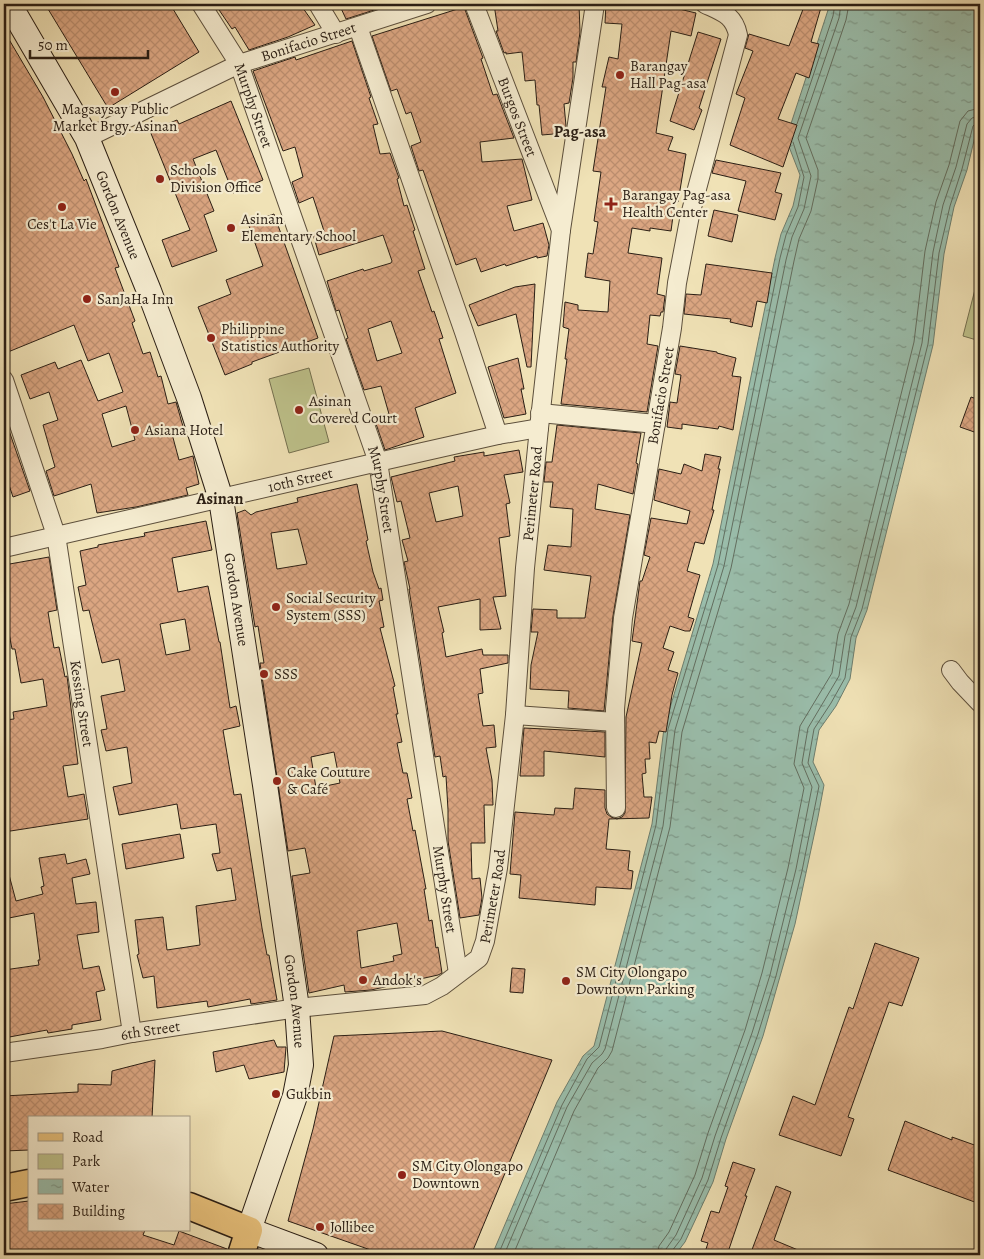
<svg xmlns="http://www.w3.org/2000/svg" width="984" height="1259" viewBox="0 0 984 1259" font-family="Alegreya,serif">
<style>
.park{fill:#bec28b;stroke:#747050}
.water{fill:url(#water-ripples);stroke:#6d7e6f}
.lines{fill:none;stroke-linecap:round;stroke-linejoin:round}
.shore{stroke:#626e60;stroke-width:1}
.building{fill:url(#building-cross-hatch);stroke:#2a1e14;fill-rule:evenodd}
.minor-casing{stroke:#5c4f3c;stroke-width:20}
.secondary-casing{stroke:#2a1e14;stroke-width:26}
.primary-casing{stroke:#2a1e14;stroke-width:29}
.minor{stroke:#f5ecd0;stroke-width:18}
.secondary{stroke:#f5ecd0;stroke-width:24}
.primary{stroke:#e8c17b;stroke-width:26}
.poi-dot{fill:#8f2418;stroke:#f5ecd0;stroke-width:2}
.labels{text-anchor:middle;stroke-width:4.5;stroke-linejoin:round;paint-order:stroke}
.street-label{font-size:15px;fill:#2a1e14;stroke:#f5ecd0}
.poi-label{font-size:15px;fill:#2a1e14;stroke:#f5ecd0;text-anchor:start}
.neighbourhood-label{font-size:16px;font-weight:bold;fill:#2a1e14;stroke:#f5ecd0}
</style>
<defs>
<pattern id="water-ripples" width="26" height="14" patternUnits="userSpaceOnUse" patternTransform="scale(1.25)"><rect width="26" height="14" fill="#9abeac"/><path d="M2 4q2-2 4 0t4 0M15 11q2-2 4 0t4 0" fill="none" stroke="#7e9a8b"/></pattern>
<pattern id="building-cross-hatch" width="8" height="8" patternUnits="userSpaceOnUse" patternTransform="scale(1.25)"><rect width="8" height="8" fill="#dba682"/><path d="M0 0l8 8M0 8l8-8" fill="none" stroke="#bc8e6f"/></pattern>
</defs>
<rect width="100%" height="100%" fill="#f0e2b6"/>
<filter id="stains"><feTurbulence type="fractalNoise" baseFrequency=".004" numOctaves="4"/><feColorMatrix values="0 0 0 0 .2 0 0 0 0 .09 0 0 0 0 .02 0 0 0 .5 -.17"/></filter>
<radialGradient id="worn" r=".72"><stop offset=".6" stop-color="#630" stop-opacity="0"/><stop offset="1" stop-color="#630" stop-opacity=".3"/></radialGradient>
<path class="park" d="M980,270V341L963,336Z
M309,368L329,442L289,453L269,379Z"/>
<path class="water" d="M830,4H980V125L977,128L967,170L954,207L944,254L933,345L867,610L856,638L850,679L836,706L819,730L813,762L824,785L818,817L795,924L763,1036L726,1139L713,1182L685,1242L675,1255H492L557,1102L583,1056L594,1046L652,824L664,728L713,564L775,258L781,234L793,206L800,175L786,139Z"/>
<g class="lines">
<path class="shore" d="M797,124L833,16L835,4
M498,1255L562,1105L587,1059L599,1047L656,825L668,729L718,565L780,258L786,235L798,207L804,177L793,142
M504,1255L567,1107L592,1063L602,1054L605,1049L663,826L675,730L724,566L786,260L792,237L804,209L811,176L798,138L839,18L841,4
M513,1255L574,1111L598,1068L608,1058L612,1051L670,827L682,732L731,568L794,261L799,239L811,211L818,179V170L806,138L846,20L849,4
M657,1255L659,1246L669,1232L695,1175L708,1133L745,1030L762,973L788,868L804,788L794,764L800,726L832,673L838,634L849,604L914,342L925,251L936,202L949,165L960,121L968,111L980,108
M665,1255L666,1249L676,1235L702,1178L715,1136L752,1033L770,975L796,869L812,787L802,763L808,728L839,676L845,636L856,607L922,343L933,252L943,205L956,167L967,124L972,118L980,116
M671,1255L672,1251L681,1239L708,1180L721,1138L758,1034L776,976L802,871L819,786L808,763L814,729L831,703L845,678L851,637L862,609L928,344L939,253L950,206L962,169L973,126L976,123L980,122"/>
</g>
<path class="building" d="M45,4H170L199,52L108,108Z
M215,4H300L315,25L288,37L249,50L235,27L232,29Z
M339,4H393L346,19Z
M494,4H579L580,32L576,62H573V78L569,103L564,104L566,126L565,133L542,135L539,105H537L535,80L525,81L522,52L506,54V52L504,53L496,31H498Z
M606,4H658L696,13L691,36L671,31L656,133L673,137L668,150L686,154L678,202L675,201L671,231L650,228V231L632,228L628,253L662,258L657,294L665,296L663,312H661L660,316L650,315L647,344L658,346L647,412L561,404L567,359H565L569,329L563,327L565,302L578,305V310L608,312L610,281L585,277L588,253L593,254L598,222L594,221L601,172L593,171L606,87H602L609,57L618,59L622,24L605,23Z
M805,4H822L811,42L819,44L809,78L796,73L778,119L797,125L783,167L730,145L745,98L736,94L753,51L745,48L749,34L789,46Z
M464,7L483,58L481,59L493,95L497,94L514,138L480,142L482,162L522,159L532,200L507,206L514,231L543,223L549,245L547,256L537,258V256L506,266L505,264L481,272L476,258L456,265L423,170L419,171L411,146L421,142L411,112L406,114L397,89L391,91L372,36Z
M4,31L43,97L72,154L84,181L86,179L119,267L115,268L135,321L132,323L143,354L150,352L158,377L161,376L168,404L176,402L184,430L172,434L179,460L193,456L199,484L186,488L188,495L136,507L97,513L91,484L54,496L46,471L55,467L43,425L58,420L49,392L30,399L21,375L55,362L58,369L81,360L98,401L123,392L109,353L88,361L74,325L8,352L4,342ZM126,406L135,440L112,447L102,414Z
M698,32L721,39L699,108L702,110L694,130L670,121Z
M352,41L371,97L369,98L378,124L373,125L380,154L390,153L399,178L397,179L404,206L407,205L415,230L413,231L425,269L418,271L432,312L434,311L443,338L439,339L456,393L415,408L424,437L385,450L374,418L389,414L381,386L364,390L346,339L348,338L339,310L336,311L327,281L363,269L364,271L391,263L392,261L383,235L319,255L313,234L324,231L313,197L299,203L292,182L303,177L295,147L283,151L253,71L295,57L296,60ZM391,321L402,353L377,361L368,329Z
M231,101L263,180L233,193L216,150L193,159L214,211L204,215L217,251L172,267L162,240L190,230L150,131L177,120L179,124Z
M716,160L781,173L775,192L782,194L775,220L738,211L746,181L712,173Z
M714,210L738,215L732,242L708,236Z
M274,214L318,338L252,362V364L225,375L198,307L231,294L226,280L263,266L248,223Z
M706,264L772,273L767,303L757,301L752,327L730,322L731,319L684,314L686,294L701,295Z
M535,284L531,367H527L516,314L478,326L469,305L515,287Z
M680,346L717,352V353L736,358L732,376L741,377L733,430L719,426L718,429L682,424V429L667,427L670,402L677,403L681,375L675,374Z
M518,358L524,389H521L526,414L504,418L488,367Z
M971,397L980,400V434L960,427Z
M4,422H6L30,491L13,497L6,476H4Z
M557,425L641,433L636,463L638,464L633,494L598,484L595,509L630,515L613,616L604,711L568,708L569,691L530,689L531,665L538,632H531L533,609L557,610V618H585L591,576L544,570L548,545L571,547L573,509L550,507L553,482H544L546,462H552Z
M519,450L523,472L504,475L510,503L506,504L510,536L499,538L506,596L493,597L501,629L480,630V599L438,607L444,632L442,633L446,657L482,649L483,655H508V663L480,669L483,693L478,694L483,726L494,725L496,747L486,748L492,780L493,805H484L485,843H471L472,879L480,878L482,898L479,915L460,918L448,841V810L446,776L443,777L440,756L435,757L409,589H410L404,562L408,561L402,540L410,538L401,501L397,502L391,477L455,461L454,457L484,452V456ZM458,486L463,516L436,522L429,493Z
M705,454L721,457L718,469H720L712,510H714L704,544L695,542L687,571L700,575L688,617L694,619L690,631H685L670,626L663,648L674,652L668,670L678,673L672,695L666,732L659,731L656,743L649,742L650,759H645L646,773L642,774L644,797H652L649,818L609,819L606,849L630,851L628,870L633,871L631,889L596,887L595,905L519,898L521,875L510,874L515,812L554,815L555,808L573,809L575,788L605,790V808L607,814L611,817L617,819L622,817L625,813L626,717L642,643L632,641L640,581H642L650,557L644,555L651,518L687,524L690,511L654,500L659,469L681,474L684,464L702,471Z
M357,484L368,540L366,541L373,572L379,589L381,588L383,600L379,601L384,627L380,628L395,686L393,687L398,714H396L402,742L397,743L403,773H407L412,798L407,799L413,831L415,830L426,889H424L429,921L432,920L436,948L438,947L442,973L438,975L371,990L345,992L344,985L309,993L292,876L310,873L305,848L288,851L260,663H264L258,626L255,627L237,513L245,510L251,515L256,512L298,502L297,498ZM298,529L307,564L277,569L271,533ZM334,752L340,783L316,788L311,757ZM397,923L402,954L393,956L394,961L361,968L357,931Z
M206,521L212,550L172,558L178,592L208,586L219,642H220L230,708L236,706L240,726L223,730L234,795L241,794L262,928L267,955H269L277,1000L251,1004L250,999L208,1007L207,1001L157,1008L154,976L143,978L137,955L139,954L135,920L163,917L167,950L200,945L196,906L236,900L231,868L217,871L212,854L220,853L216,824L181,829L177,804L119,815L113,787L132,783L127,747L106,751L101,730L107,729L101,696L125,691L119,659L102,663L89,610L83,611L78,587L86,585L80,551L98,547V545L145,536L144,533ZM185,619L190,650L166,655L160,624Z
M49,557L57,610L48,612L54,648L59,647L65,677L67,676L78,764L63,766L68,797L84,794L88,819L4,832V720L14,719L13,712L47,706L43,679L21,683L15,649H12L8,628H4V565Z
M524,728L605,732V757L544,751V776H520Z
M180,834L184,858L126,869L122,844Z
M65,854L67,864L86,859L90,874L72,878L76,904L96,902L99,932L77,935L83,969L99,966L105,990L96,992L101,1020L72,1025V1029L48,1033L47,1030L4,1038V970L39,965L38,960H40L34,913L4,919V872L8,871L16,901L43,894L41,887L44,886L39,858Z
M875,943L919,958L902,1006L889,1002L848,1117L854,1119L841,1156L779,1135L793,1096L815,1105L849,1007L853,1009Z
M512,968L525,969L523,993L510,992Z
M442,1031L552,1060L471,1255H385L288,1221L313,1129L334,1036Z
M274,1040L277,1047H286L284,1072L249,1079L244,1065L216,1072L213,1052Z
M155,1060L152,1118H29V1150L4,1151V1096L78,1092V1084L111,1085L112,1071Z
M905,1121L952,1140V1137L980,1147V1204L888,1170Z
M733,1162L755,1169L745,1196H747L727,1255H704L708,1243L701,1241L711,1211L719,1213L728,1187L725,1186Z
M776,1186L791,1192L774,1240L810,1255H750Z
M29,1201V1230H145L143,1235L174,1245L179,1231L227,1249L226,1255H4V1204Z"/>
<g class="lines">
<defs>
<g id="minor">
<path id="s1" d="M201,4L239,64L378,462L458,973"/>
<path d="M318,4L336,34"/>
<path id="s2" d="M474,4L561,230"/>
<path d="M358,27L464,332L498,435"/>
<path id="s3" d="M87,138L239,64L427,4"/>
<path id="s4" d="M4,380L56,535L132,1033"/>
<path d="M540,413L656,424"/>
<path id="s5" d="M4,548L378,462L498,435L539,428"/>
<path d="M951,670L960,682L980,703"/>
<path d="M515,715L615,722"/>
<path id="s6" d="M616,808L615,709L623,618L672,328L677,283L690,215L738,35C734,15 722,12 705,4"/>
<path id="s7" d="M4,1053L102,1039L132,1033L297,1008L425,995L442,986L479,958L485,941L498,868L515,715L525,568L539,428L561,230L595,4"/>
</g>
<g id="secondary">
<path id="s8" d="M9,4L87,138L149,291L189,398L221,499L265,785L297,1008L301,1065L295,1096L249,1230L316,1255"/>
</g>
<path id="primary" d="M4,1188L29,1183
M189,1206L249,1230L241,1255"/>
</defs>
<use href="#minor" class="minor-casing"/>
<use href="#secondary" class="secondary-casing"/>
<use href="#primary" class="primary-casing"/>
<use href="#minor" class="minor"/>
<use href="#secondary" class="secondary"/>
<use href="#primary" class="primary"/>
</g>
<g class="poi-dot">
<circle cx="620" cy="75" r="5"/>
<circle cx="115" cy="92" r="5"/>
<circle cx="160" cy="179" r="5"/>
<path d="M608.5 196.5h5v5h5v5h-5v5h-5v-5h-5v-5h5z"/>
<circle cx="62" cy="207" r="5"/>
<circle cx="231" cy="228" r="5"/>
<circle cx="87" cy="299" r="5"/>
<circle cx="211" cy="338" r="5"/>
<circle cx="299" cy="410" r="5"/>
<circle cx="135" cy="430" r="5"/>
<circle cx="276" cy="607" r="5"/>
<circle cx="264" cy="674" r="5"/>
<circle cx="277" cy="781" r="5"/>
<circle cx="363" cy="980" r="5"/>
<circle cx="566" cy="981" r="5"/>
<circle cx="276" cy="1094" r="5"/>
<circle cx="402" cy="1175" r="5"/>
<circle cx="320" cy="1227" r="5"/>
</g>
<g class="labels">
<g class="street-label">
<text dy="5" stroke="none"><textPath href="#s3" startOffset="242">Bonifacio Street</textPath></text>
<text dy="5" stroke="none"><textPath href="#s1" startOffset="115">Murphy Street</textPath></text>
<text dy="5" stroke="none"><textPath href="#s2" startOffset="121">Burgos Street</textPath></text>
<text dy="5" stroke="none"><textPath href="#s8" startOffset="238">Gordon Avenue</textPath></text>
<text dy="5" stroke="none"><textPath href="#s6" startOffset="416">Bonifacio Street</textPath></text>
<text dy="5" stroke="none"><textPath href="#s5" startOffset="304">10th Street</textPath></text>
<text dy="5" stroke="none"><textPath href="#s1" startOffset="520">Murphy Street</textPath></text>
<text dy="5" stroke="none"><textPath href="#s7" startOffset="959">Perimeter Road</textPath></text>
<text dy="5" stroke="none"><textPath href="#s8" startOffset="642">Gordon Avenue</textPath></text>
<text dy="5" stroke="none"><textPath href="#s4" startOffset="334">Kessing Street</textPath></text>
<text dy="5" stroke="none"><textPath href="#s1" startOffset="925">Murphy Street</textPath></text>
<text dy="5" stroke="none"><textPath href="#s7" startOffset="554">Perimeter Road</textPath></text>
<text dy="5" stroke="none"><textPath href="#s8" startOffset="1048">Gordon Avenue</textPath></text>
<text dy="5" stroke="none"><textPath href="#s7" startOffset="148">6th Street</textPath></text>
</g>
<g class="poi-label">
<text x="630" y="71">Barangay<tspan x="630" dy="17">Hall Pag-asa</tspan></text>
<text x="115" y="114" text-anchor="middle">Magsaysay Public<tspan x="115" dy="17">Market Brgy. Asinan</tspan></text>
<text x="170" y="175">Schools<tspan x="170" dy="17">Division Office</tspan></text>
<text x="622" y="200">Barangay Pag-asa<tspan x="622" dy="17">Health Center</tspan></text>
<text x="241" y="224">Asinan<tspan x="241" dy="17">Elementary School</tspan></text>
<text x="62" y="229" text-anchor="middle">Ces't La Vie</text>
<text x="97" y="304">SanJaHa Inn</text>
<text x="221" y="334">Philippine<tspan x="221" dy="17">Statistics Authority</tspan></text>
<text x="309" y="406">Asinan<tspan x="309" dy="17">Covered Court</tspan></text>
<text x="145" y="435">Asiana Hotel</text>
<text x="286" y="603">Social Security<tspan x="286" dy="17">System (SSS)</tspan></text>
<text x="274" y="679">SSS</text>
<text x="287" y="777">Cake Couture<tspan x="287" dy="17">&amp; Café</tspan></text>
<text x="576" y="977">SM City Olongapo<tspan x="576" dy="17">Downtown Parking</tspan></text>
<text x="373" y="985">Andok's</text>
<text x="286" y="1099">Gukbin</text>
<text x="412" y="1171">SM City Olongapo<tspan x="412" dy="17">Downtown</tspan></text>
<text x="330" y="1232">Jollibee</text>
</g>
<g class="neighbourhood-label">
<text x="580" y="137">Pag-asa</text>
<text x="220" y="504">Asinan</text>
</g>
</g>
<rect width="984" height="1259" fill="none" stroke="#f0e2b6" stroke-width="20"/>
<rect x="5" y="5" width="974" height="1249" fill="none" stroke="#2a1e14" stroke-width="2.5"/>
<rect x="10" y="10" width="964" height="1239" fill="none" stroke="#2a1e14"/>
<rect x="28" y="1116" width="162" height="115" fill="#f5ecd0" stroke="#a49a85"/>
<rect x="38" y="1133" width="25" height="8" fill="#e8c17b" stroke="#a49a85"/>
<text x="72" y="1142" font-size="15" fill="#2a1e14">Road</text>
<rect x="38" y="1154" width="25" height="15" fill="#bec28b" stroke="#a49a85"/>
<text x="72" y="1166" font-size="15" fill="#2a1e14">Park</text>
<rect x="38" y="1179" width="25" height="15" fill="url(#water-ripples)" stroke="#a49a85"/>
<text x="72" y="1192" font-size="15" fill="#2a1e14">Water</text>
<rect x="38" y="1204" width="25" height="15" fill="url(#building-cross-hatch)" stroke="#a49a85"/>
<text x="72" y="1216" font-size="15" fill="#2a1e14">Building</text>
<path d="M30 50v8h118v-8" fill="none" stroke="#2a1e14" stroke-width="2.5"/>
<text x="38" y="50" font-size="15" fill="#2a1e14" stroke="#f5ecd0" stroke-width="4" paint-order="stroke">50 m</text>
<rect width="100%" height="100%" filter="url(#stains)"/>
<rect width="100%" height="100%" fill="url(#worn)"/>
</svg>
